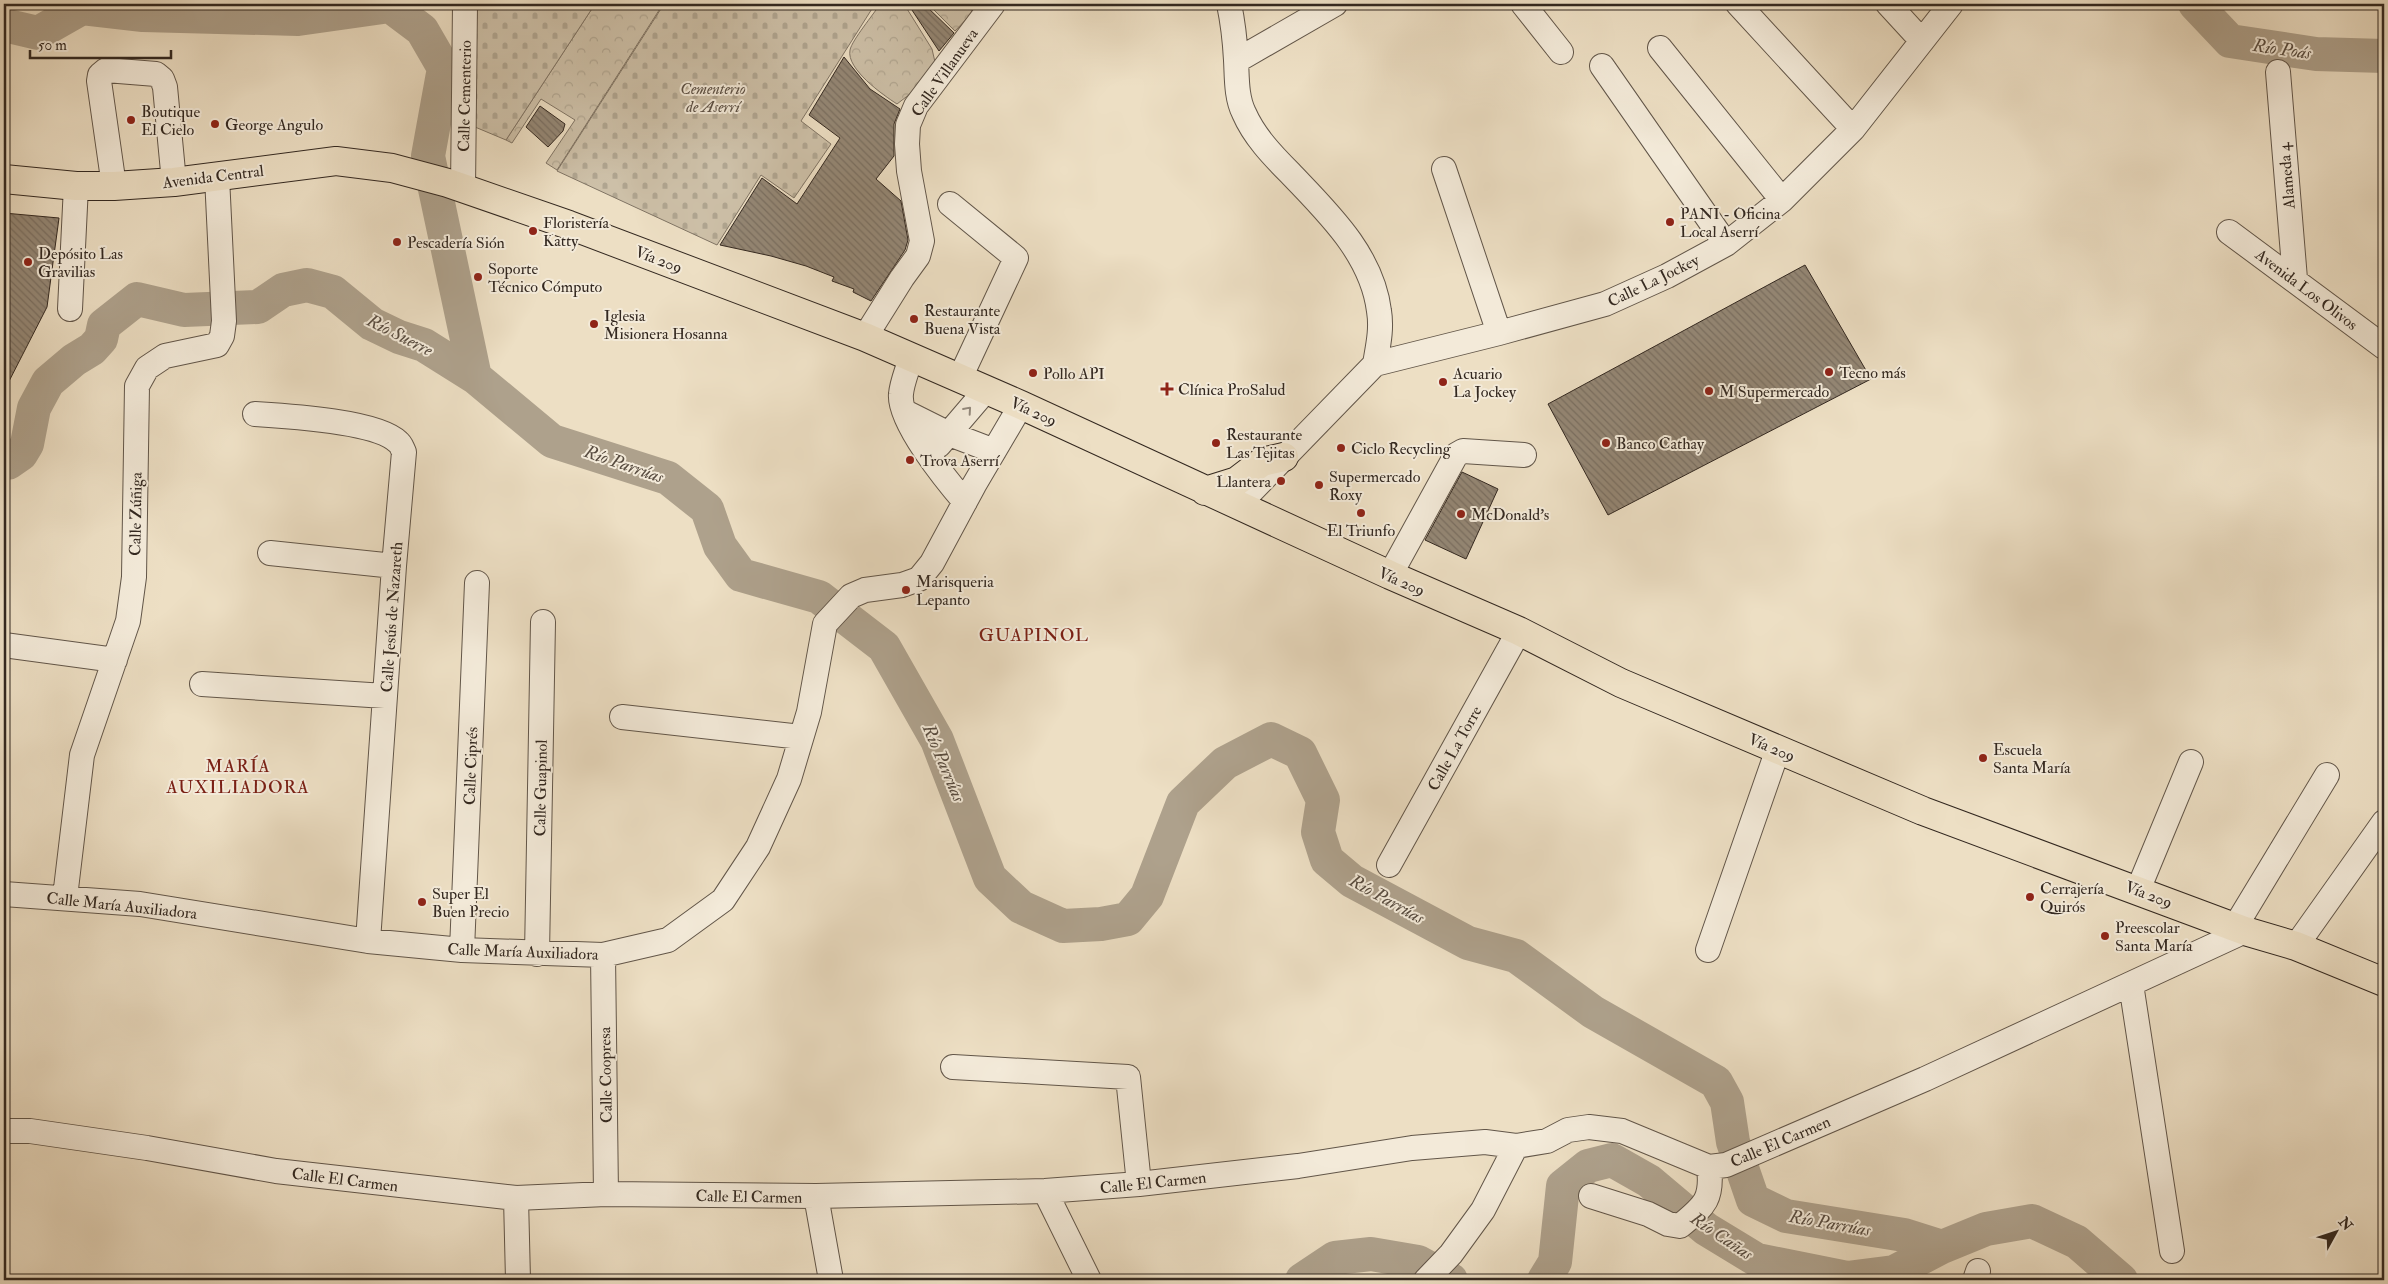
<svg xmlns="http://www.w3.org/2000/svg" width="2388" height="1284" viewBox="0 0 2388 1284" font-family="'IM FELL Double Pica',serif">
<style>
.forest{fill:url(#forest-crowns);stroke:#807464}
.cemetery{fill:url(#cemetery-stones);stroke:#807464}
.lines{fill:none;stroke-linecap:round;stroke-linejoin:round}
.river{stroke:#aea18c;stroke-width:34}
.building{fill:url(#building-back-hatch);stroke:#332820}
.minor-casing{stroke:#625649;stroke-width:26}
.major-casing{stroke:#332820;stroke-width:30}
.minor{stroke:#f3ead9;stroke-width:24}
.major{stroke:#eddfc4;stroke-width:28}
.oneway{stroke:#93897c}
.poi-dot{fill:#8f2418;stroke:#f3ead9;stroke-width:2}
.labels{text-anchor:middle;stroke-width:4;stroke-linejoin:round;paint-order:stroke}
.street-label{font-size:16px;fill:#332820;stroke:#f3ead9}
.park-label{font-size:16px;font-style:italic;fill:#5a4e42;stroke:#f3ead9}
.poi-label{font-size:16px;fill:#332820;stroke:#f3ead9;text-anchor:start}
.water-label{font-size:18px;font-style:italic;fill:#584c40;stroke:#f3ead9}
.neighbourhood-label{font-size:18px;letter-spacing:1px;fill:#7a1f14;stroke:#f3ead9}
</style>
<defs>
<pattern id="forest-crowns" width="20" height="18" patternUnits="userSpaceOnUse" patternTransform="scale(1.25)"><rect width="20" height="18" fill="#cdc0a8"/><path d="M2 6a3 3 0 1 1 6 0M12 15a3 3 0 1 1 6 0" fill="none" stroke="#b0a590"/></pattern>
<pattern id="cemetery-stones" width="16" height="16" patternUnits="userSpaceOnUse" patternTransform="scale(1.25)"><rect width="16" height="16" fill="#cdc0a8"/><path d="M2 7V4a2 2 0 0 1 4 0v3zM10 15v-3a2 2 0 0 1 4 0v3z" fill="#b0a590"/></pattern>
<pattern id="building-back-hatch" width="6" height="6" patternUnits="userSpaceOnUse" patternTransform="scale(1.25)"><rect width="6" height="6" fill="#948775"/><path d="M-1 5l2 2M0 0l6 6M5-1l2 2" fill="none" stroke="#796e60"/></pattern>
</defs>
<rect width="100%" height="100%" fill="#eddfc4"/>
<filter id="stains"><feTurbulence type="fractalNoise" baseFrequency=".004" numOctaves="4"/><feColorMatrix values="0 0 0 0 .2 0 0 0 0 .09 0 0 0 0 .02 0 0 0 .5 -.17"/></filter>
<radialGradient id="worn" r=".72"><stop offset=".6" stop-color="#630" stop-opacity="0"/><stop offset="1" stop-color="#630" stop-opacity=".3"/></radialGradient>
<path class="forest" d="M595,4H663L557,170L546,163L575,120L541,99L512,143L506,140Z
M880,4H904L932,49L935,62L923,84L897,104C883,95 846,69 850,50C852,40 874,14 880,4Z
M933,4H964L973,12L955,31L930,6Z"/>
<path class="cemetery" d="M476,4H595L506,140L475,127Z
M664,4H875L801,121L831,144L794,198L761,175L717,245L557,171Z"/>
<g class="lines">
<path class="river" d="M2195,4L2230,41L2316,54L2384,56
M4,25L38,33L82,8L143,15L298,19L390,6L422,30L444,68L428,156L475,377L552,441L668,478L707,509L720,546L741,575L819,597L884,647L937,740L990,878L1021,907L1063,926L1101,924L1128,919L1147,896L1183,803L1225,763L1271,739L1300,753L1323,800L1318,832L1327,860L1352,881L1468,943L1516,956L1593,1012L1716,1082L1727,1102L1733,1142L1753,1200L1786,1216L1904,1235L1942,1247
M4,463H8L21,454L27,444L34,408L48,382L74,360L92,349L101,339L104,325L137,299L184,310L258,307L283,290L307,285L333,292L372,324L399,337L424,345L475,377
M1302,1280L1335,1258L1371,1254L1418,1262L1451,1280
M1544,1280L1555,1262L1563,1186L1588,1166L1612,1160L1649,1181L1706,1229L1757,1260L1847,1278L1894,1272L1942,1247L1986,1229L2032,1221L2077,1242L2121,1280"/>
</g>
<path class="building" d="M908,4H924L954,33L939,51Z
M844,57L870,89L900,109L894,124V156L876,179L901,201L908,240L905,250L871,301L853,292L854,289L832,281L834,277L806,266L771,256L720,245L762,178L797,204L840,138L809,115Z
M540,106L565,124L563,131L548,147L526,127Z
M4,213L59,218L47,307L4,391Z
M1805,265L1871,379L1608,515L1548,404Z
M1462,472L1498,489L1466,559L1425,540Z"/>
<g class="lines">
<defs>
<path id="minor" d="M1229,4C1233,23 1235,41 1236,60C1237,77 1236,97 1244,113C1254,136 1272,155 1290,173C1327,212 1372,254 1379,311C1382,329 1378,346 1375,364L1237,506
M1523,4L1561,52
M1738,4L1853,129
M1888,4L1922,41
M1660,48L1782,200
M1236,61L1335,4
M1602,66L1726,244
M2278,72L2295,279
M1444,169L1499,333
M114,186L99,81L100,75L106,70L156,74L162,79L165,87L174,182
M463,188L465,4
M950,204L1016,258L960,378
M2229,232L2384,347
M70,309L76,186
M865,337L902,278L918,256L922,241L909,171L907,144L908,125L916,106L993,4
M911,357C908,369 902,382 901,394C898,421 947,481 965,502
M1375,364L1499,333L1605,304L1667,276L1726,244L1782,200L1853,129L1951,4
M905,412L947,433L994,451
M255,414C286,416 377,421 398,442C401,444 402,448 404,452L394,566L368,941
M939,445L986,390
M270,553L394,566
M1390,575L1456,455L1463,451L1524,455
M4,645L115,660
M202,684L385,696
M622,717L801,737
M1389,865L1519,631
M2138,890L2191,762
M4,894L140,904L368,941L462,950L603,955L668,940L723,900L758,847L789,779L809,712L825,624L851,596L865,590L902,585L919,579L932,563L974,485L1021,405
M65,897L82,755L128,621L134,577L137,386L147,368L165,356L217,345L222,336L224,321L217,177
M2235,927L2327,775
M2296,946L2384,822
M462,950L477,583
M1708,950L1778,749
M537,954L543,622
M603,955L606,1194
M2131,984L2172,1251
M953,1067L1128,1077L1139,1184
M4,1131H30L147,1148L276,1171L516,1198L606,1194L816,1196L1045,1191L1139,1184L1298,1166L1412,1148L1485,1142L1516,1146L1547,1141L1568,1130L1589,1127L1622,1131L1709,1167L1726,1165L1925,1079L2245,931
M1045,1191L1089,1280
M816,1196L831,1280
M1591,1196L1648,1214L1668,1224L1680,1226C1704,1206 1713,1200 1709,1167
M516,1198L518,1280
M1426,1280L1451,1254L1483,1210L1516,1146
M1975,1280L1978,1271"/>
<path id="major" d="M4,179L76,186H114L174,182L336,161L392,168L448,183L569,225L865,337L1021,405L1390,575L1519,631L1621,683L1923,811L2245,931L2296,946L2384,982
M1205,491L1237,481L1262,462L1284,457"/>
</defs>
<use href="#minor" class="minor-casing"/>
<use href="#major" class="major-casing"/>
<use href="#minor" class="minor"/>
<use href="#major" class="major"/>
</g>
<defs><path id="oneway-chevron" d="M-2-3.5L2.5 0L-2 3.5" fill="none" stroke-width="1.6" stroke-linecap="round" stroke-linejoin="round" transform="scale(1.25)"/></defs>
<use class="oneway" href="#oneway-chevron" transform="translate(968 410) rotate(-49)"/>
<g class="poi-dot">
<circle cx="131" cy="120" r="5"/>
<circle cx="215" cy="124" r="5"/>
<circle cx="1670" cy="222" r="5"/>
<circle cx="533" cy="231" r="5"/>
<circle cx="397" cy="242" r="5"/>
<circle cx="28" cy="262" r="5"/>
<circle cx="478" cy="277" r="5"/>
<circle cx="914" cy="319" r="5"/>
<circle cx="594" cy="324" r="5"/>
<circle cx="1829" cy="372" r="5"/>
<circle cx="1033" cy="373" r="5"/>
<circle cx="1443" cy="382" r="5"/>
<path d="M1164.5 381.5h5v5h5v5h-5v5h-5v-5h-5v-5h5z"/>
<circle cx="1709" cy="391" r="5"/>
<circle cx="1216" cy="443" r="5"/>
<circle cx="1606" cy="443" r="5"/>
<circle cx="1341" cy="448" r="5"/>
<circle cx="910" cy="460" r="5"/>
<circle cx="1281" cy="481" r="5"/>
<circle cx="1319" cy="485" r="5"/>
<circle cx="1361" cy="513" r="5"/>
<circle cx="1461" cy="514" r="5"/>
<circle cx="906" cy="590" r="5"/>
<circle cx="1983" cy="758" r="5"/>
<circle cx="2030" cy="897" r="5"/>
<circle cx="422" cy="902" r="5"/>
<circle cx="2105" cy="936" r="5"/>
</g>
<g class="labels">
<g class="street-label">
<text transform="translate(944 72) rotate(-55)" y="6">Calle Villanueva</text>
<text transform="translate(464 96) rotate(-89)" y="6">Calle Cementerio</text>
<text transform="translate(213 176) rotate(-7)" y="6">Avenida Central</text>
<text transform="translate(2286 176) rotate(-95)" y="6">Alameda 4</text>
<text transform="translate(659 259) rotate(21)" y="6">Vía 209</text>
<text transform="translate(1653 280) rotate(-26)" y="6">Calle La Jockey</text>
<text transform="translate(2307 289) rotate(37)" y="6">Avenida Los Olivos</text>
<text transform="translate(1034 411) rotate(25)" y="6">Vía 209</text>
<text transform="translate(135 514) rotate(-89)" y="6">Calle Zúñiga</text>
<text transform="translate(1402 581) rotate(24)" y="6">Vía 209</text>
<text transform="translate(391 617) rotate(-86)" y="6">Calle Jesús de Nazareth</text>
<text transform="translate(1772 747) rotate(23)" y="6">Vía 209</text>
<text transform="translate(1454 748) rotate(-61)" y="6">Calle La Torre</text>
<text transform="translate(470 766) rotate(-88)" y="6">Calle Ciprés</text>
<text transform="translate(540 788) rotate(-89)" y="6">Calle Guapinol</text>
<text transform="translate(2149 894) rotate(21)" y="6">Vía 209</text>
<text transform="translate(122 905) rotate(6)" y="6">Calle María Auxiliadora</text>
<text transform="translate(523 951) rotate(2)" y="6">Calle María Auxiliadora</text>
<text transform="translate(605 1075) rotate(-91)" y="6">Calle Coopresa</text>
<text transform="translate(1780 1141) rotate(-23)" y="6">Calle El Carmen</text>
<text transform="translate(345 1179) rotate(7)" y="6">Calle El Carmen</text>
<text transform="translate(1153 1182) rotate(-6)" y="6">Calle El Carmen</text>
<text transform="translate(749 1196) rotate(1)" y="6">Calle El Carmen</text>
</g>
<g class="park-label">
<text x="713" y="94">Cementerio<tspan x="713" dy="18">de Aserrí</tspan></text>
</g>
<g class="poi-label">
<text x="141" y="117">Boutique<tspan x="141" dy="18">El Cielo</tspan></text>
<text x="225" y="130">George Angulo</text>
<text x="1680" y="219">PANI - Oficina<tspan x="1680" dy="18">Local Aserrí</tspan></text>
<text x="543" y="228">Floristería<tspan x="543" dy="18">Katty</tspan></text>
<text x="407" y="248">Pescadería Sión</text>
<text x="38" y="259">Depósito Las<tspan x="38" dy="18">Gravilias</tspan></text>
<text x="488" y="274">Soporte<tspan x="488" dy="18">Técnico Cómputo</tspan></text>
<text x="924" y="316">Restaurante<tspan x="924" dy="18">Buena Vista</tspan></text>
<text x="604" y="321">Iglesia<tspan x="604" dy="18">Misionera Hosanna</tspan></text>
<text x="1839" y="378">Tecno más</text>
<text x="1043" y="379">Pollo API</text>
<text x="1453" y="379">Acuario<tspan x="1453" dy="18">La Jockey</tspan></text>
<text x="1178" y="395">Clínica ProSalud</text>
<text x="1719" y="397">M Supermercado</text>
<text x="1226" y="440">Restaurante<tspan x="1226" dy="18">Las Tejitas</tspan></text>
<text x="1616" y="449">Banco Cathay</text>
<text x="1351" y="454">Ciclo Recycling</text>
<text x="920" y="466">Trova Aserrí</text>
<text x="1329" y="482">Supermercado<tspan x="1329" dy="18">Roxy</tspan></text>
<text x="1271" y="487" text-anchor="end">Llantera</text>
<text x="1471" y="520">McDonald's</text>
<text x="1361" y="536" text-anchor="middle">El Triunfo</text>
<text x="916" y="587">Marisqueria<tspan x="916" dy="18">Lepanto</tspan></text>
<text x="1993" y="755">Escuela<tspan x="1993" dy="18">Santa María</tspan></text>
<text x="2040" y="894">Cerrajería<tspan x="2040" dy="18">Quirós</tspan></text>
<text x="432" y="899">Super El<tspan x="432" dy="18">Buen Precio</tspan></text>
<text x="2115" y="933">Preescolar<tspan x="2115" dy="18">Santa María</tspan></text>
</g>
<g class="water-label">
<text transform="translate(2282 49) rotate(8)" y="6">Río Poás</text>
<text transform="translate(400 335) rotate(27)" y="6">Río Suerre</text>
<text transform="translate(624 464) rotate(19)" y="6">Río Parrúas</text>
<text transform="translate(944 763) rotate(67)" y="6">Río Parrúas</text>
<text transform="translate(1387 899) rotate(29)" y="6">Río Parrúas</text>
<text transform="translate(1830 1223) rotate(10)" y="6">Río Parrúas</text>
<text transform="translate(1722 1236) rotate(34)" y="6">Río Cañas</text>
</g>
<g class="neighbourhood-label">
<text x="1034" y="641">GUAPINOL</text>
<text x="238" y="772">MARÍA<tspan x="238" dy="21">AUXILIADORA</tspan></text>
</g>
</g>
<rect width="2388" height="1284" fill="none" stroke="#eddfc4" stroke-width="20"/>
<rect x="5" y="5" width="2378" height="1274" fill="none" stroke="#332820" stroke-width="2.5"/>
<rect x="10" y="10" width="2368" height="1264" fill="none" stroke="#332820"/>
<g transform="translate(2336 1232) rotate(50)" stroke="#f3ead9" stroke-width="4" paint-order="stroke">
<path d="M0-4L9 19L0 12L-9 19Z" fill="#332820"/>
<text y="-8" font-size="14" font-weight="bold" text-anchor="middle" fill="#332820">N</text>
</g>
<path d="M30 50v8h141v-8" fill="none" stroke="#332820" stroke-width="2.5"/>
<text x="38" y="50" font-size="15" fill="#332820" stroke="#f3ead9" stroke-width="4" paint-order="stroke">50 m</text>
<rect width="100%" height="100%" filter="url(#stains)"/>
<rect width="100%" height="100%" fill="url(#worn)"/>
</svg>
